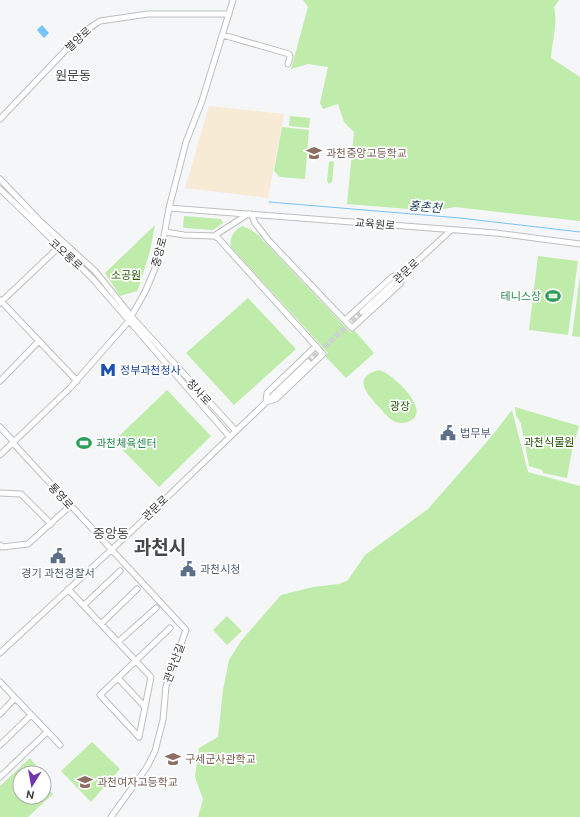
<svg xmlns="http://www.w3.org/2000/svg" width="580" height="817" viewBox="0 0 580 817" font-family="Ubuntu,'Noto Sans KR',sans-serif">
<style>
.commercial{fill:#f7ebd6}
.green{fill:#bfecaa}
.water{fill:#76c2fa}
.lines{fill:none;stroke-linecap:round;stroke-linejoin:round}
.stream{stroke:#76c2fa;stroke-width:1}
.minor-tunnel{stroke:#cfd0d1;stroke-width:5;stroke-dasharray:5 2.5;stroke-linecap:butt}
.minor-casing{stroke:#bdbebf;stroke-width:7}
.minor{stroke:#fff;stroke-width:5}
.labels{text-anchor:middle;stroke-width:3.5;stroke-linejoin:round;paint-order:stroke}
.street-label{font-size:11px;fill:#353636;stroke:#fff}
.education-label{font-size:11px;fill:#785e54;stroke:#fff;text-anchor:start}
.park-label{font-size:11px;fill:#285409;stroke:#fff}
.leisure-label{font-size:11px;fill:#27864d;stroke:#fff;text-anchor:end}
.transit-label{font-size:11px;fill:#164399;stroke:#fff;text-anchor:start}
.service-label{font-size:11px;fill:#4e5e75;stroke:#fff;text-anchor:start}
.water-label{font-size:12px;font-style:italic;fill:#18384f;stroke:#fff}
.quarter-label{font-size:13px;fill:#474849;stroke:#fff}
.town-label{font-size:19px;font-weight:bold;fill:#474849;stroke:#fff}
</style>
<rect width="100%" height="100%" fill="#f5f6f8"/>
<path class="commercial" d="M209,106L284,114L268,198L185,188Z"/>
<path class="green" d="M303,0H559L554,7C558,24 552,41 551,58L580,77V221L455,207L432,211L347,204L354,132L344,122L338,104L323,109L320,103L328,67L308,64L291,69L308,7Z
M290,116L310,118L309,128L289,126Z
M282,127L309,130L305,179L280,177L274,171Z
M332,161L334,162L332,182L329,184L327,181L329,162Z
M184,216L221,219L223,223L213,230L185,228L183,227Z
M155,225L150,251L139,287L137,291L120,296L105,273Z
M242,226L250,229L259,236L351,333L354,330L374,353L346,378L325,356L328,353L231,247C229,238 234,230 242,226Z
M538,256L578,261L568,335L529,330Z
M580,275V337L572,336Z
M248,298L296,349L234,405L186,353Z
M379,370C394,374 438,416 404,423C400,423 395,423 392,420C387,417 383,411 379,407C367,394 351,377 379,370Z
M167,390L211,436L159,487L114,441Z
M515,407L579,426L572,450L567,478L543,473L542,470L529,466L521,424L516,415Z
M512,410L528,472L580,486V817H198L203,799L195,777L199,748L218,737L223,690L229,660L241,641L281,595L313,587L339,584L348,580L365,555L428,509L491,437Z
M227,616L242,631L227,645L213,630Z
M92,742L120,769L91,802L61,771Z
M30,758L38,768L33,773H20V797H44V784L53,794L28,817H0V786Z"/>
<path class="water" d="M42,25L49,33L44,38L37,30Z"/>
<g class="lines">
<path class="stream" d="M269,202L460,218L580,232"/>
<path class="minor-tunnel" d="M308,362L362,312"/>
<defs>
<path id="minor" d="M223,35L289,54L290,57L288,64
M0,119L82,33L100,21L148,14H229
M0,179L39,220L95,271L132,317L235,430
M0,189L92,278L229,436
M169,208L496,233L580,244
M251,214L255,223L269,241L352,328L400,284L404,273
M165,232L184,235L214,236L248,214
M214,236L218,238L323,354L276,399L266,402L267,393L316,346
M0,300L77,381
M0,303L60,246
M362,312L450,231
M345,320L392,277L401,274
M0,381L39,341
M0,427L14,442
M13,443L186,630L166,686L163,720L155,751L147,767L111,817
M0,455L70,388L128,322L145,292L154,271L162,247L169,208L186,142L202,101L233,0
M0,493L21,494L51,524
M0,545L2,547L28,544L70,506
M68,589L151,677L139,737
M84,605L120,571
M101,624L137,589
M118,642L156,608
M0,653L137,526L308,362
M118,678L145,707
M0,682L60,745
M0,714L15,698
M139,737L100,695L170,628
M0,745L31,715
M0,777L47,732"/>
</defs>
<use href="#minor" class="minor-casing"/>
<use href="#minor" class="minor"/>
</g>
<defs>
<symbol id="school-bare" viewBox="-9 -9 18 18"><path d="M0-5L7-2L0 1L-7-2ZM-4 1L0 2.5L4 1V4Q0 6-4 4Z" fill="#8d6e63" stroke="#fff" stroke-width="2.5" paint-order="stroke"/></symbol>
<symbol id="stadium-bare" viewBox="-9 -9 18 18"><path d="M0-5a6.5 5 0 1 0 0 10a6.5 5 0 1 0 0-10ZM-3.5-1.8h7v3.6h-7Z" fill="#2e9e5b" stroke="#fff" stroke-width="2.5" paint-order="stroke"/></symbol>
<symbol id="metro-bare" viewBox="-9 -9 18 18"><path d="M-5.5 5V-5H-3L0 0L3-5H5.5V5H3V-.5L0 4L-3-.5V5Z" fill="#1a4fb4" stroke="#fff" stroke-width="2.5" paint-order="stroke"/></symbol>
<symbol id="civic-bare" viewBox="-9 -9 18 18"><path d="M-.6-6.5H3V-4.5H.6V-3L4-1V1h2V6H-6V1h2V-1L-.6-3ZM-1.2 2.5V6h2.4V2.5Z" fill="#5c6f8a" stroke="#fff" stroke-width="2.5" paint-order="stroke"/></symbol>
<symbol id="university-bare" viewBox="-9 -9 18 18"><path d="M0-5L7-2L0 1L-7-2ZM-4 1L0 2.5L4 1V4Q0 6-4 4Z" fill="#8d6e63" stroke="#fff" stroke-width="2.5" paint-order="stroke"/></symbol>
</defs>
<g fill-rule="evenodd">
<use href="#school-bare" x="303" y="142" width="22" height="22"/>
<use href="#stadium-bare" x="542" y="285" width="22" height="22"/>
<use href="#metro-bare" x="97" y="359" width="22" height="22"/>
<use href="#civic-bare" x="437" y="422" width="22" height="22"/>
<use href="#stadium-bare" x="73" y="432" width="22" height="22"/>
<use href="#civic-bare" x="47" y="545" width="22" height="22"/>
<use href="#civic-bare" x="177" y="558" width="22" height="22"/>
<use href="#university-bare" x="162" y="748" width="22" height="22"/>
<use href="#school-bare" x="74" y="771" width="22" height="22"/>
</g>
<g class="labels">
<g class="street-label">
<text transform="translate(78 39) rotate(-42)" y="4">별양로</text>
<text transform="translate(375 224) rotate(5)" y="4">교육원로</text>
<text transform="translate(159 252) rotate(-75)" y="4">중앙로</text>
<text transform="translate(66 254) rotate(42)" y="4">코오롱로</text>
<text transform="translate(406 271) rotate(-43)" y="4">관문로</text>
<text transform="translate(199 392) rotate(47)" y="4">청사로</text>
<text transform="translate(61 496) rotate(48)" y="4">통영로</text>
<text transform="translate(155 508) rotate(-44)" y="4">관문로</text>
<text transform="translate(174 663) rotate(-70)" y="4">관악산길</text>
</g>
<g class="education-label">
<text x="326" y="157">과천중앙고등학교</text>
<text x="185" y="763">구세군사관학교</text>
<text x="97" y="786">과천여자고등학교</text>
</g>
<g class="park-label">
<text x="126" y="279">소공원</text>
<text x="400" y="410">광장</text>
<text x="549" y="446">과천식물원</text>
</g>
<g class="leisure-label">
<text x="541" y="300">테니스장</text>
<text x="96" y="447" text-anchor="start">과천체육센터</text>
</g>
<g class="transit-label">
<text x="120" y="374">정부과천청사</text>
</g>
<g class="service-label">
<text x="460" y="437">법무부</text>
<text x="200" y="573">과천시청</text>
<text x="58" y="577" text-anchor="middle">경기 과천경찰서</text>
</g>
<g class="water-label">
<text transform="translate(425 207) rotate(5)" y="4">홍촌천</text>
</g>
<g class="quarter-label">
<text x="73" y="80">원문동</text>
<text x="111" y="538">중앙동</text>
</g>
<g class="town-label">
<text x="160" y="554">과천시</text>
</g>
</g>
<g transform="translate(32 785) rotate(191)"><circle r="19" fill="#ffffff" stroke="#aeafaf"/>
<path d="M0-3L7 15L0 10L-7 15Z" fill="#7236ac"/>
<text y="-6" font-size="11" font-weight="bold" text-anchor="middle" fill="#353636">N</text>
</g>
</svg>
